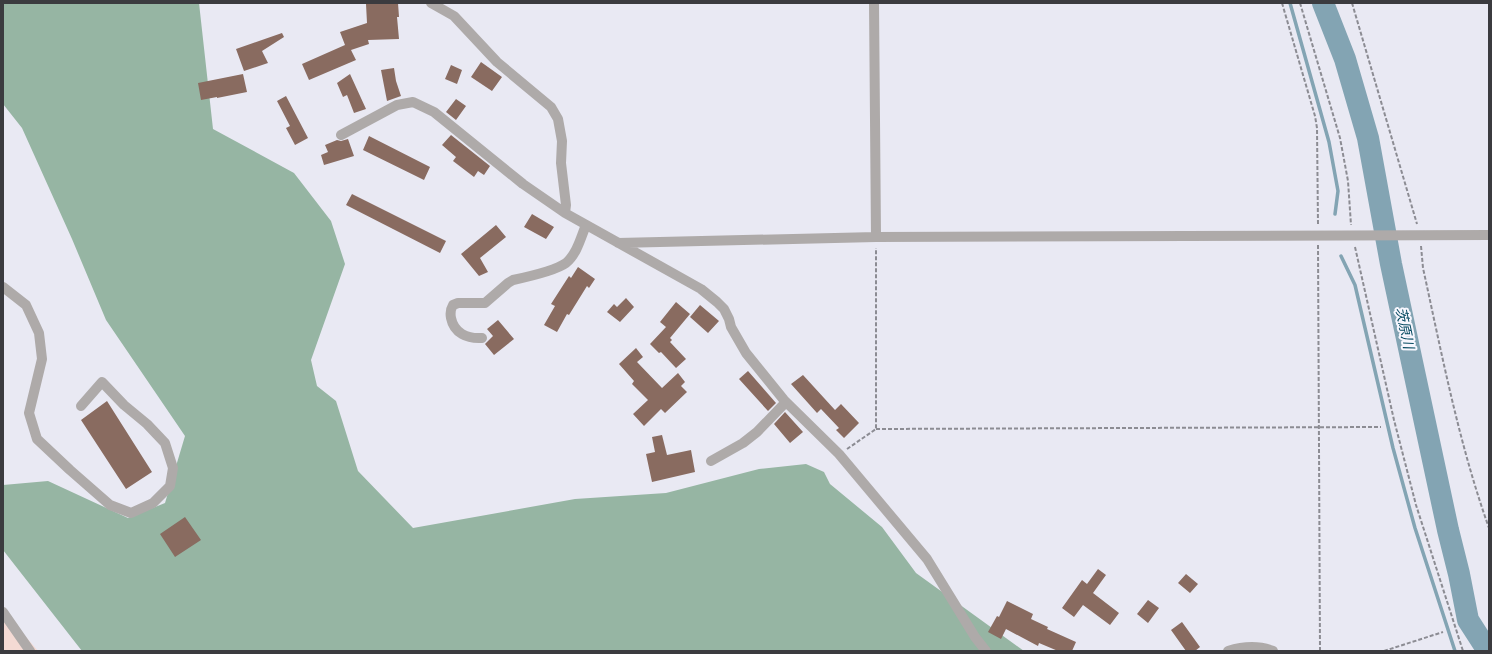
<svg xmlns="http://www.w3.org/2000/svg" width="1492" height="654" viewBox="0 0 1492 654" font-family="'Public Sans','Noto Sans JP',sans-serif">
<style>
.industrial{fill:#f4dad4}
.forest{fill:#96b5a3}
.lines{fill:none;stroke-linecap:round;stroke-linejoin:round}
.stream{stroke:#83a4b3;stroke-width:3.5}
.river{stroke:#83a4b3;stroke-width:22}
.building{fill:#896b60}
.path{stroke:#8c8c93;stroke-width:2;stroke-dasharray:4 2;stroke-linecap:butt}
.minor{stroke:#aeaaa9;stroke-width:10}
.labels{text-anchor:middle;stroke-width:4;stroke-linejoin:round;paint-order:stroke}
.water-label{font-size:14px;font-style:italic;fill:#03485f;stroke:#f7f7fe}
</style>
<rect width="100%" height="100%" fill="#e9e9f3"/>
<path class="industrial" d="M3,610L38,651H3Z"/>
<path class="forest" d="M3,3H199L213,129L294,173L331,221L345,264L311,360L317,386L336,401L358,471L413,528L575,499L666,493L759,469L806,464L824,472L830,484L882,527L916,573L1024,651H82L3,550V485L48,481L128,518L165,503L185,436L106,320L72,239L22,128L3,104Z"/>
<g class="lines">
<path class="stream" d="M1290,3L1329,142L1338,191L1335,214
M1341,256L1355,285L1393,448L1415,528L1455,651"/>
<path class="river" d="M1323,3L1345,59L1368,138L1391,264L1448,530L1459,574L1468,620L1488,651"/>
</g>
<path class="building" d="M398,3L399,17H397L399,39L368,40L369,44L351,50L356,60L309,80L302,64L345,45L340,32L367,23L366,4Z
M282,33L284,37L262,51L268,63L244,71L236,49Z
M481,62L502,77L492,91L471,77Z
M451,65L462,70L457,84L445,79Z
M394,68L396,81L401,96L387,101L381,70Z
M243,74L247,92L217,98V97L201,100L198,83Z
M350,74L366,109L354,113L347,95L343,97L337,83Z
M286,96L308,138L295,145L286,128L290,126L277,101Z
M456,99L466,106L456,120L446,112Z
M451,135L490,166L484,175L478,171L474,177L453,161L456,157L442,145Z
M369,136L430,167L424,180L363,150Z
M348,139L354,156L324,165L321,155L328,152L325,145L337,140L341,141Z
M352,194L446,241L440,253L346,205Z
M532,214L554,227L546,239L524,227Z
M496,225L506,237L480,258L488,272L479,276L461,254Z
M578,267L595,279L589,288L587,286L569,315L567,314L557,332L544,325L555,306L551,304L569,276L571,278Z
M626,298L634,307L620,322L607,312L614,304L617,307Z
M676,302L690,314L670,338L672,340L670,342L686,359L676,368L661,352L659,353L650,344L666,327L660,322Z
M700,305L719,321L708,333L690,317Z
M498,320L514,339L494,355L485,344L493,336L487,329Z
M636,348L643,357L637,362L662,388L678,373L685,382L681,386L687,392L665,413L661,409L644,426L633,414L648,400L632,384L634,381L619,364Z
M748,371L776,403L768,411L739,379Z
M803,375L835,410L841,404L859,423L844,438L836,430L839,428L821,409L817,413L791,384Z
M107,401L152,472L126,489L81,420Z
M785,412L803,432L790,443L774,424Z
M662,435L667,455L691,450L695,472L652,482L646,454L655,452L652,437Z
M185,517L201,540L175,557L160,534Z
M1098,569L1106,575L1093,593L1119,613L1110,625L1083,605L1074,617L1062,608L1082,580L1087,584Z
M1186,574L1198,584L1190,593L1178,583Z
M1148,600L1159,608L1148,623L1137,614Z
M1007,601L1033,614L1031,619L1048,627L1047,629L1076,642L1072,651H1058L1039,643L1038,646L1006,629L1001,639L988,632L997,616L999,617Z
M1182,622L1200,647L1195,651H1186L1171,630Z"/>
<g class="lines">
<path class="path" d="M1282,3L1315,116L1317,128L1318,225
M1300,3L1340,138L1348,181L1351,225
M1352,3L1417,224
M1318,245L1320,651
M1421,246L1423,268C1442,355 1459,444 1489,528
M1355,247L1394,420L1416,505L1463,651
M876,429L1381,427
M847,449L876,429V248
M1384,651L1443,632"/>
<path class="minor" d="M431,3L454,16L497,62L551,107L558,119L562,141L561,163L566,205L565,213
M874,3L876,237
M341,135L397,105L413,102L434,112L523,184L565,213L701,289L717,302L724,309L729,319L731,327L746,353L784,400L839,454L927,559L975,637L986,651
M618,243L876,237L1489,235
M3,287L26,305L39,333L42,359L29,413L37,439L70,470L110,505L131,513L153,503L170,486L173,468L165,443L147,424L124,405L102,382L81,406
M482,338C467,339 454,333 451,318C450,313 450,310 453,305L458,303H485L508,283L513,280C527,277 555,271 566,263C577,254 581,237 586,225
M711,461L743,443L757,432L786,402
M3,612L30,651
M1228,651C1244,646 1258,645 1273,651"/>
</g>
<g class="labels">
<g class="water-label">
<text transform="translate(1405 328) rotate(78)" y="5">茨原川</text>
</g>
</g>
<rect width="1492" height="654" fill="none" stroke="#3b3b3f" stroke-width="8"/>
</svg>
